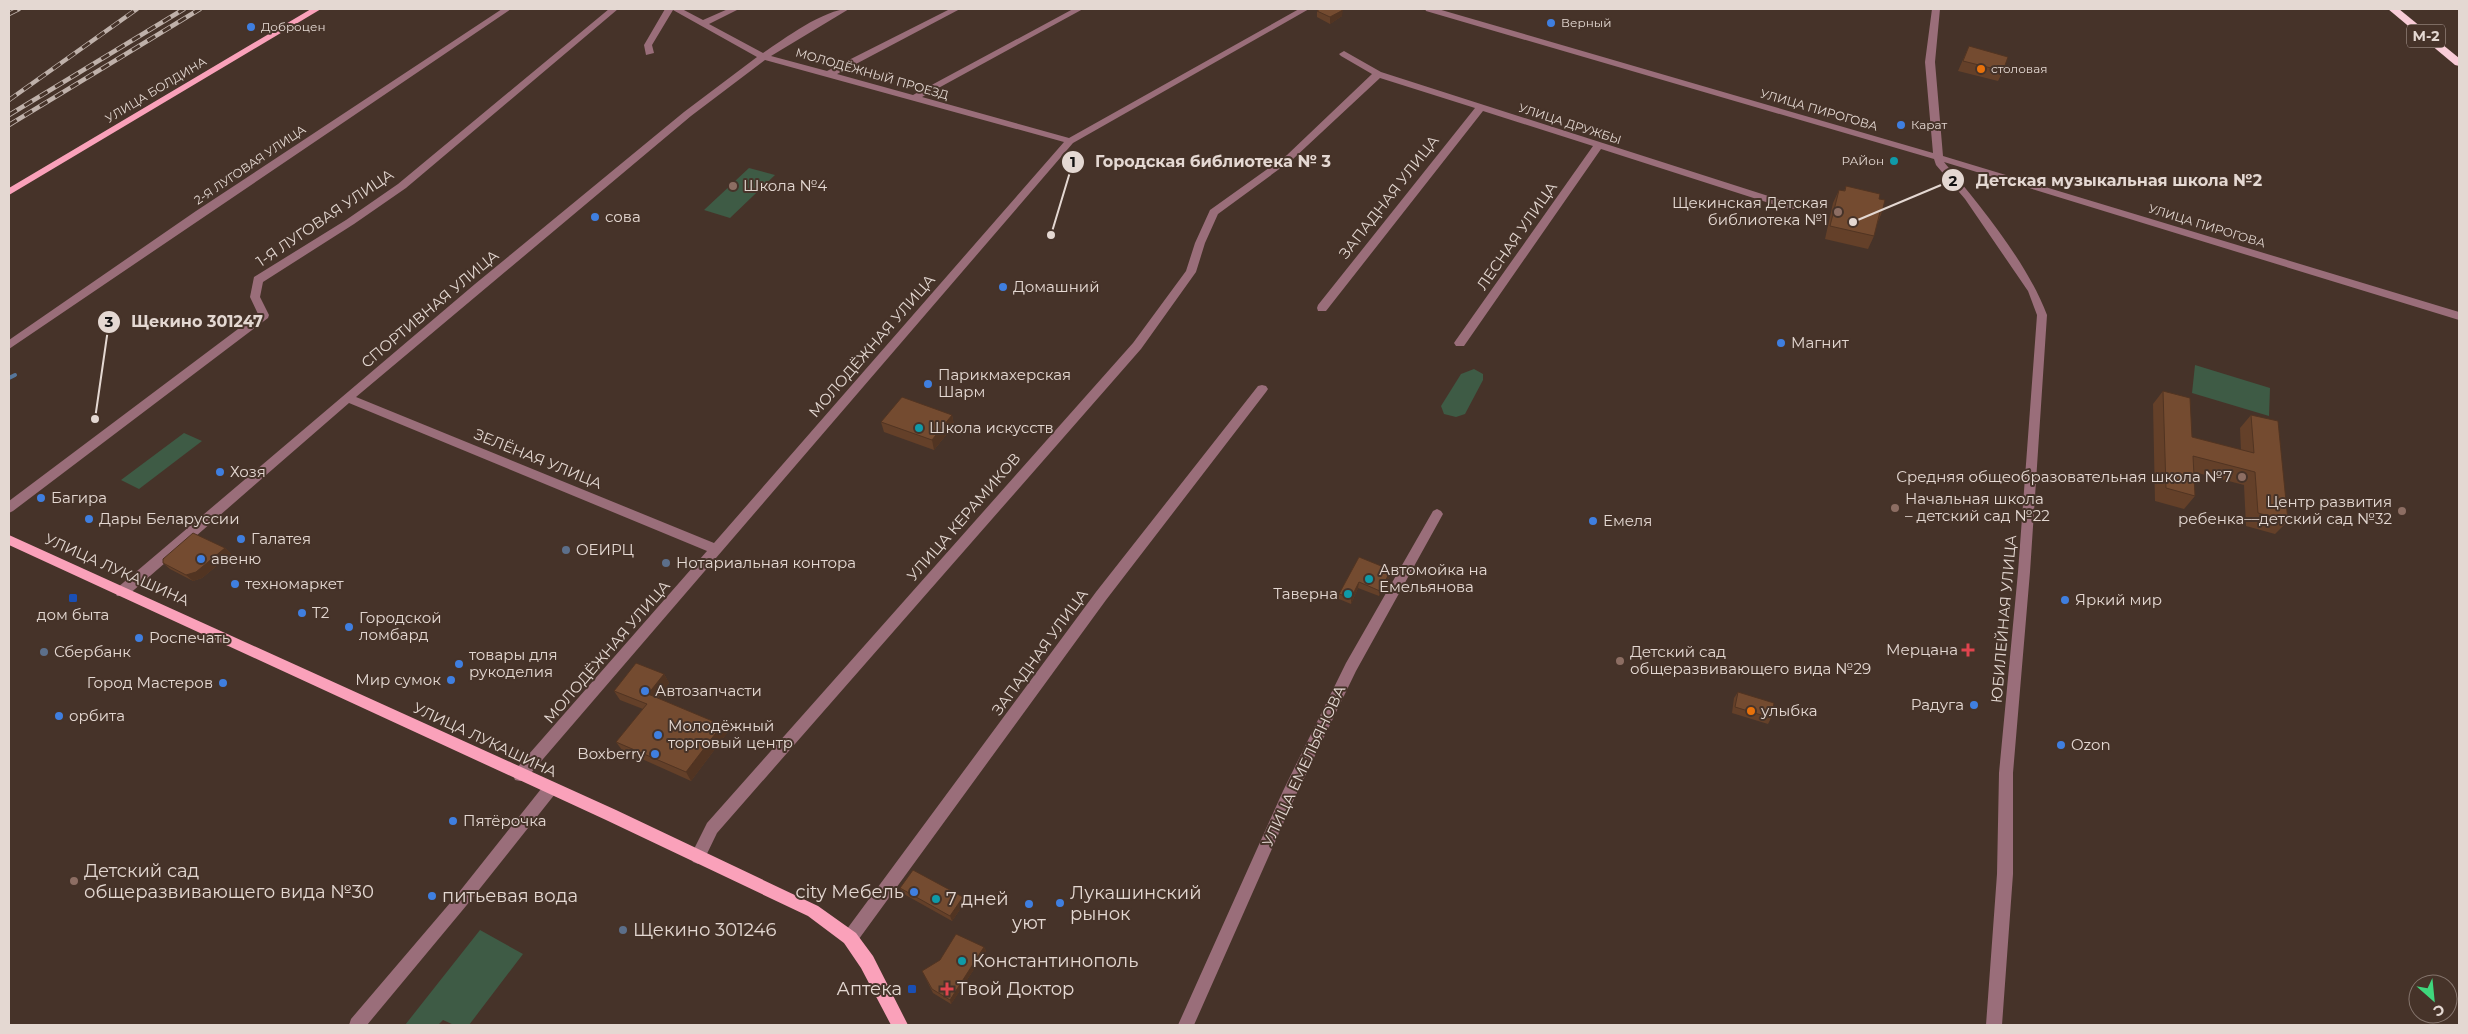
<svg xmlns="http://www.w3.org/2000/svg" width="2468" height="1034" viewBox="0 0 2468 1034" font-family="Montserrat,sans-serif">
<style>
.green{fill:#3e5b45}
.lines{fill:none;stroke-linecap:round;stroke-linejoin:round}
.stream{stroke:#56769b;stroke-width:4}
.minor{fill:#9a6e7a;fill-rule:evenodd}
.major{fill:#faa1ba;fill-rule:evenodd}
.highway{fill:#f8ccd7;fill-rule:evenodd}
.rail-casing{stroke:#bfb1aa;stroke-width:4.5}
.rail{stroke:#463329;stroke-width:3;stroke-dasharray:9;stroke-linecap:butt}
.wall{fill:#644029}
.shaded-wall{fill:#513422}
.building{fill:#744b30;stroke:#513422}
.shop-dot{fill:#3f7fe0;stroke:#463329;stroke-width:2}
.food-dot{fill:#e8710a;stroke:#463329;stroke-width:2}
.culture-dot{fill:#0f9aa8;stroke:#463329;stroke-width:2}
.education-dot{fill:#8d6e63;stroke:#463329;stroke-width:2}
.service-dot{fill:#5c6f8a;stroke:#463329;stroke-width:2}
.transit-dot{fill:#1a4fb4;stroke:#463329;stroke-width:2}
.health-dot{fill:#e0444e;stroke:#463329;stroke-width:2}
.labels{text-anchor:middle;stroke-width:4;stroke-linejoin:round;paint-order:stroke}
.far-poi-label{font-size:12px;fill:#e4d8d2;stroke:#463329;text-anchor:start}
.far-street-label{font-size:12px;fill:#e4d8d2;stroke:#463329}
.shield{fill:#463329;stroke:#b5a69f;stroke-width:1}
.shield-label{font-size:14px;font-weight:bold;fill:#e4d8d2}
.poi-label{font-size:15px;fill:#e4d8d2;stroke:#463329;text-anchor:start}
.street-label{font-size:15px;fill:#e4d8d2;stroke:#463329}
.near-poi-label{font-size:18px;fill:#e4d8d2;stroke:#463329;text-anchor:start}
.leader{fill:none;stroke:#e4d8d2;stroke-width:2}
.callout-dot{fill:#e4d8d2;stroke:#463329;stroke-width:2}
.mark-label{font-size:15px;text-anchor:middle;font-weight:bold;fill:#111}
.callout-label{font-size:16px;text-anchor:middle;font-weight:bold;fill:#e4d8d2;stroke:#463329;stroke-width:4;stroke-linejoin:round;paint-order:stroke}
</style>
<rect width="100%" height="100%" fill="#463329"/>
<path class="green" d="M749,168L775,175L730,218L704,210Z
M2195,365L2270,388L2269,416L2192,393Z
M1474,369L1483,374V380L1465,414L1456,417L1444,414L1441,406L1461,374Z
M184,433L202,441L139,489L121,480Z
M480,930L523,954L469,1025H454L443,1020L438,1025H405Z"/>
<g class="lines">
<path class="stream" d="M9,378L15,375"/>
<path class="minor" d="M502,9H511L9,349V340L196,211Z
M609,9H618L406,188L354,224L263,282L260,297L269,315L268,318L13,511L9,513V501L258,314L250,297L254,277L346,220L398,184Z
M665,9H682L703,20L728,9H739L709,24L763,53C784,39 824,9 849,9L771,56L827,71L950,9H960L837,74L913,95L1073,9H1083L922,97L1069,138L1299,9H1309L1073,143L525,780L520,781L515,780L513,775L515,770L707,551L349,403L127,596H117L115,592L117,588L475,284L684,112L757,57L673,10L652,45L654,53L646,55L644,45ZM765,60L1064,142L714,543L356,397L691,116Z
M1425,9H1438L1933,153L1925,62L1932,9H1940L1935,62L1943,156L2459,312V320L1944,162C1980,206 2027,262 2047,315L2030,572L2013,773V874L2002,1025H1986L1997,874L1999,773L2018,572L2037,315L2028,291L1965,199L1936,165L1934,159L1426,11Z
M1344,51L1381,72L1796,205L1797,207L1796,209H1788L1601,149L1464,346H1456L1454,343L1456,340L1593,146L1483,111L1326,311H1318L1317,308L1318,305L1475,108L1380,78L1293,159L1218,214L1205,243L1196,272L1141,349L717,833L703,862L698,864L693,862L690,857L707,823L1133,343L1186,271L1195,243L1210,210L1287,155L1372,74L1341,56L1339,54Z
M1262,385L1266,386L1268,389L1266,392L1106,600L856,943L850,946L844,943L842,938L844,933L1096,592L1258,386Z
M1437,509L1441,511L1443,514L1356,671L1294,799L1194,1025H1178L1283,791L1346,663L1433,511Z
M550,782L555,784L557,789L555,794L466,906L367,1025H349L351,1019L456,896L545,784Z"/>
<path class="major" d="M311,9H321L9,195V188Z
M9,535L616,810L818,906L856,933L873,956L908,1025H891L861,968L844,943L808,916L606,820L9,545Z"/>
<path class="highway" d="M2388,9H2399L2459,58V66L2455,65Z"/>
<defs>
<path id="rail" d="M9,14L19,9
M9,100L137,9
M9,115L184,9
M9,125L200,9"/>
</defs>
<use href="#rail" class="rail-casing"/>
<use href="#rail" class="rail"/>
</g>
<path class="wall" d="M1317,11L1342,16L1330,24L1317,17Z
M1969,46L2003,71L1998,81L1958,71Z
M1846,186L1879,199L1882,212L1877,224L1874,236L1868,249L1825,239L1833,203L1839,190L1844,191Z
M2163,391L2192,437L2241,450L2240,428L2251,415L2288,521L2275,534L2246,526L2244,485L2194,472L2195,496L2184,509L2155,501L2153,404Z
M952,415L954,425L934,450L884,432L881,422Z
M225,548L231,554L202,578L193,581L170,569L163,563Z
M1359,557L1391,570L1390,576L1379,596L1358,588L1351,604L1339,599V594Z
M664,674L669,683L658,698L722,725L727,733L691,781L622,750L616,742L643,709L620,700L614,691Z
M1738,692L1771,718L1768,724L1732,713L1734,698Z
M900,888L963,897L965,902L952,921L902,893Z
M984,947L986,951L951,1004L933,993L922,971Z"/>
<path class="shaded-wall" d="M1343,10L1342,16L1330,24V17Z
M952,415L954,425L934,450L932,440Z
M225,548L231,554L202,578L193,581L186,575Z
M1391,570L1390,576L1379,596L1380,591Z
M1359,582L1358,588L1351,604V598Z
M664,674L669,683L654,702L648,694Z
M722,725L727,733L691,781L686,772Z
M963,897L965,902L952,921L950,916Z
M984,947L986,951L951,1004L950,1000Z"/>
<path class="building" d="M1320,9H1341L1343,10L1330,17L1317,11Z
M1969,46L2008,57L2003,71L1963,61Z
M1846,186L1880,194L1879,199L1885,200L1882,212H1880L1874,236L1830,226L1839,190L1845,191Z
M2163,391L2190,398L2192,437L2254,453L2251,415L2278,421L2288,521L2258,513L2255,472L2193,456L2195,496L2166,488Z
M902,397L952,415L932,440L881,422Z
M193,533L225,548L196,572L186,575L163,563V559Z
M1359,557L1391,570L1380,591L1359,582L1351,598L1339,594Z
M636,663L664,674L648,694L722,725L686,772L616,742L647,704L614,691Z
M1738,692L1774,703L1771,718L1735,707Z
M913,870L963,897L950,916L900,888Z
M956,934L984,947L950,1000L932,989L922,971L940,960Z"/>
<g class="shop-dot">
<circle cx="1551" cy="23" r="5"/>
<circle cx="251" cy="27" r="5"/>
<circle cx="1901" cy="125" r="5"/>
<circle cx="595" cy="217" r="5"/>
<circle cx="1003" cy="287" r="5"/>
<circle cx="1781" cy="343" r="5"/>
<circle cx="928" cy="384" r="5"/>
<circle cx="220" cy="472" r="5"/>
<circle cx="41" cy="498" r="5"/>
<circle cx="89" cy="519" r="5"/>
<circle cx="1593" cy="521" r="5"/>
<circle cx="241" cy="539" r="5"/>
<circle cx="201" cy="559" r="5"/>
<circle cx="235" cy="584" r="5"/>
<circle cx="2065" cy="600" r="5"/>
<circle cx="302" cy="613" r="5"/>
<circle cx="349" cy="627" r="5"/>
<circle cx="139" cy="638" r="5"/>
<circle cx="459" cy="664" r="5"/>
<circle cx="451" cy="680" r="5"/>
<circle cx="223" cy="683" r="5"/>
<circle cx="645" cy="691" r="5"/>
<circle cx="1974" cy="705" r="5"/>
<circle cx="59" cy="716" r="5"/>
<circle cx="658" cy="735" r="5"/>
<circle cx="2061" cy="745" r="5"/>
<circle cx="655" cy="754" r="5"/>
<circle cx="453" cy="821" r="5"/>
<circle cx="914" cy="892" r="5"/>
<circle cx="432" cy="896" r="5"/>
<circle cx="1060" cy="903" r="5"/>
<circle cx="1029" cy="904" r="5"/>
</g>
<g class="food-dot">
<circle cx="1981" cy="69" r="5"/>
<circle cx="1751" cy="711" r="5"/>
</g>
<g class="culture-dot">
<circle cx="1894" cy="161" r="5"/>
<circle cx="919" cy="428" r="5"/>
<circle cx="1369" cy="579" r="5"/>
<circle cx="1348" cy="594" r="5"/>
<circle cx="936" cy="899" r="5"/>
<circle cx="962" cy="961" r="5"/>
</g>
<g class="education-dot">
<circle cx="733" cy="186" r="5"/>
<circle cx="1838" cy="212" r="5"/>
<circle cx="2242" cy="477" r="5"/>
<circle cx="1895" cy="508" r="5"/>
<circle cx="2402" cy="511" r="5"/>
<circle cx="1620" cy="661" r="5"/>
<circle cx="74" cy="881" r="5"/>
</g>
<g class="service-dot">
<circle cx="566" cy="550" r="5"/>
<circle cx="666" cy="563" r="5"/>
<circle cx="44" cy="652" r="5"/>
<circle cx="623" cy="930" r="5"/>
</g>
<g class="transit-dot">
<rect x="68" y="593" width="10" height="10" rx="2.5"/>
<rect x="907" y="984" width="10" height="10" rx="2.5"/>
</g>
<g class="health-dot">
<path d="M1965.5 642.5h5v5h5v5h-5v5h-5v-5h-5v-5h5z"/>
<path d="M944.5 981.5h5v5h5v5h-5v5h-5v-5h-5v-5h5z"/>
</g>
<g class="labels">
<g class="far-poi-label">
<text x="1561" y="27">Верный</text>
<text x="261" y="31">Доброцен</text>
<text x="1991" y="73">столовая</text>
<text x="1911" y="129">Карат</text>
<text x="1884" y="165" text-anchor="end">РАЙон</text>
</g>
<g class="far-street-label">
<text transform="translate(872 74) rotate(16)" y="4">МОЛОДЁЖНЫЙ ПРОЕЗД</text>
<text transform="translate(156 90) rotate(-31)" y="4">УЛИЦА БОЛДИНА</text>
<text transform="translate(1819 110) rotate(16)" y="4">УЛИЦА ПИРОГОВА</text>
<text transform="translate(1570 124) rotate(18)" y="4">УЛИЦА ДРУЖБЫ</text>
<text transform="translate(250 165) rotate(-34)" y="4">2-Я ЛУГОВАЯ УЛИЦА</text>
<text transform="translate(2207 226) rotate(17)" y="4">УЛИЦА ПИРОГОВА</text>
</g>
<rect class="shield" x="2407" y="24.5" width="38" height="23" rx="4"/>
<g class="shield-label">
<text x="2426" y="41">М-2</text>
</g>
<g class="poi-label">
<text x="743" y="191">Школа №4</text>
<text x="1828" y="208" text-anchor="end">Щекинская Детская<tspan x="1828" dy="17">библиотека №1</tspan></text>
<text x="605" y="222">сова</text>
<text x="1013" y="292">Домашний</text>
<text x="1791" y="348">Магнит</text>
<text x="938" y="380">Парикмахерская<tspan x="938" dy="17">Шарм</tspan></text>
<text x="929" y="433">Школа искусств</text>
<text x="230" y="477">Хозя</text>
<text x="2232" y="482" text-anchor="end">Средняя общеобразовательная школа №7</text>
<text x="51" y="503">Багира</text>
<text x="1905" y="504">Начальная школа<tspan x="1905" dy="17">– детский сад №22</tspan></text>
<text x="2392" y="507" text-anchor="end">Центр развития<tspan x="2392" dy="17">ребенка––детский сад №32</tspan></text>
<text x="99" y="524">Дары Беларуссии</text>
<text x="1603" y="526">Емеля</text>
<text x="251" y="544">Галатея</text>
<text x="576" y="555">OEИРЦ</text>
<text x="211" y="564">авеню</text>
<text x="676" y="568">Нотариальная контора</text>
<text x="1379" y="575">Автомойка на<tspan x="1379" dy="17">Емельянова</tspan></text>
<text x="245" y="589">техномаркет</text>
<text x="1338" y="599" text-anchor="end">Таверна</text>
<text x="2075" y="605">Яркий мир</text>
<text x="312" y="618">T2</text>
<text x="73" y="620" text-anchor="middle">дом быта</text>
<text x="359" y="623">Городской<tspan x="359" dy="17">ломбард</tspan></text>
<text x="149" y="643">Роспечать</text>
<text x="1958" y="655" text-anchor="end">Мерцана</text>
<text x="54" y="657">Сбербанк</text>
<text x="1630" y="657">Детский сад<tspan x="1630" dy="17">общеразвивающего вида №29</tspan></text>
<text x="469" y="660">товары для<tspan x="469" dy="17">рукоделия</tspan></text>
<text x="441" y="685" text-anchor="end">Мир сумок</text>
<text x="213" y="688" text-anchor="end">Город Мастеров</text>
<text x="655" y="696">Автозапчасти</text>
<text x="1964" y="710" text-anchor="end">Радуга</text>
<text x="1761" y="716">улыбка</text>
<text x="69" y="721">орбита</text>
<text x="668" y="731">Молодёжный<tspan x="668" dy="17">торговый центр</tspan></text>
<text x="2071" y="750">Ozon</text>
<text x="645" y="759" text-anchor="end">Boxberry</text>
<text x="463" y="826">Пятёрочка</text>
</g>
<g class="street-label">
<text transform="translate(1389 197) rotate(-52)" y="5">ЗАПАДНАЯ УЛИЦА</text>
<text transform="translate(325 218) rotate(-34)" y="5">1-Я ЛУГОВАЯ УЛИЦА</text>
<text transform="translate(1517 236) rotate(-55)" y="5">ЛЕСНАЯ УЛИЦА</text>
<text transform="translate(430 309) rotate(-40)" y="5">СПОРТИВНАЯ УЛИЦА</text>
<text transform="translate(872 346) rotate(-49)" y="5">МОЛОДЁЖНАЯ УЛИЦА</text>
<text transform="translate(538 459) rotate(22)" y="5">ЗЕЛЁНАЯ УЛИЦА</text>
<text transform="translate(964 517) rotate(-49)" y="5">УЛИЦА КЕРАМИКОВ</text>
<text transform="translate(117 570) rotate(24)" y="5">УЛИЦА ЛУКАШИНА</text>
<text transform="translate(2004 619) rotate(-85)" y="5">ЮБИЛЕЙНАЯ УЛИЦА</text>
<text transform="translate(607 652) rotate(-49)" y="5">МОЛОДЁЖНАЯ УЛИЦА</text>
<text transform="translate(1040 652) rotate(-54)" y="5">ЗАПАДНАЯ УЛИЦА</text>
<text transform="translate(485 740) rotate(25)" y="5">УЛИЦА ЛУКАШИНА</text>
<text transform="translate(1304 766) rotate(-65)" y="5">УЛИЦА ЕМЕЛЬЯНОВА</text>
</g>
<g class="near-poi-label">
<text x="84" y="877">Детский сад<tspan x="84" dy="21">общеразвивающего вида №30</tspan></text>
<text x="904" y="898" text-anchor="end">city Мебель</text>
<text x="1070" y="899">Лукашинский<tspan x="1070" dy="21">рынок</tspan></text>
<text x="442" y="902">питьевая вода</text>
<text x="946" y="905">7 дней</text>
<text x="1029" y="929" text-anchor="middle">уют</text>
<text x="633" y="936">Щекино 301246</text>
<text x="972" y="967">Константинополь</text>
<text x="902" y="995" text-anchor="end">Аптека</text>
<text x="957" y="995">Твой Доктор</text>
</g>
</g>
<path class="leader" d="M1051 235L1073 162M1853 222L1953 180M95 419L109 322"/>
<g class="callout-dot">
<circle cx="1051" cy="235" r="5"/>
<circle cx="1853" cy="222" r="5"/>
<circle cx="95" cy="419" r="5"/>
<circle cx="1073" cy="162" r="12"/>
<circle cx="1953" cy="180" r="12"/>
<circle cx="109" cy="322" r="12"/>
</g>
<g class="mark-label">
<text x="1073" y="167">1</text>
<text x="1953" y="186">2</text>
<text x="109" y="327">3</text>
</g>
<g class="callout-label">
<text x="1213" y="167">Городская библиотека № 3</text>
<text x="2119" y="186">Детская музыкальная школа №2</text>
<text x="197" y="327">Щекино 301247</text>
</g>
<rect width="2468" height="1034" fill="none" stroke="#e4d8d2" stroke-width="20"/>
<g transform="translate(2433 999) rotate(153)"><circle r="24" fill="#463329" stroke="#85756d"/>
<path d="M0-4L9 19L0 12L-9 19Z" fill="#3fd77d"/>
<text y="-8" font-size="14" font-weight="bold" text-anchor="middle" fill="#e4d8d2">С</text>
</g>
</svg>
